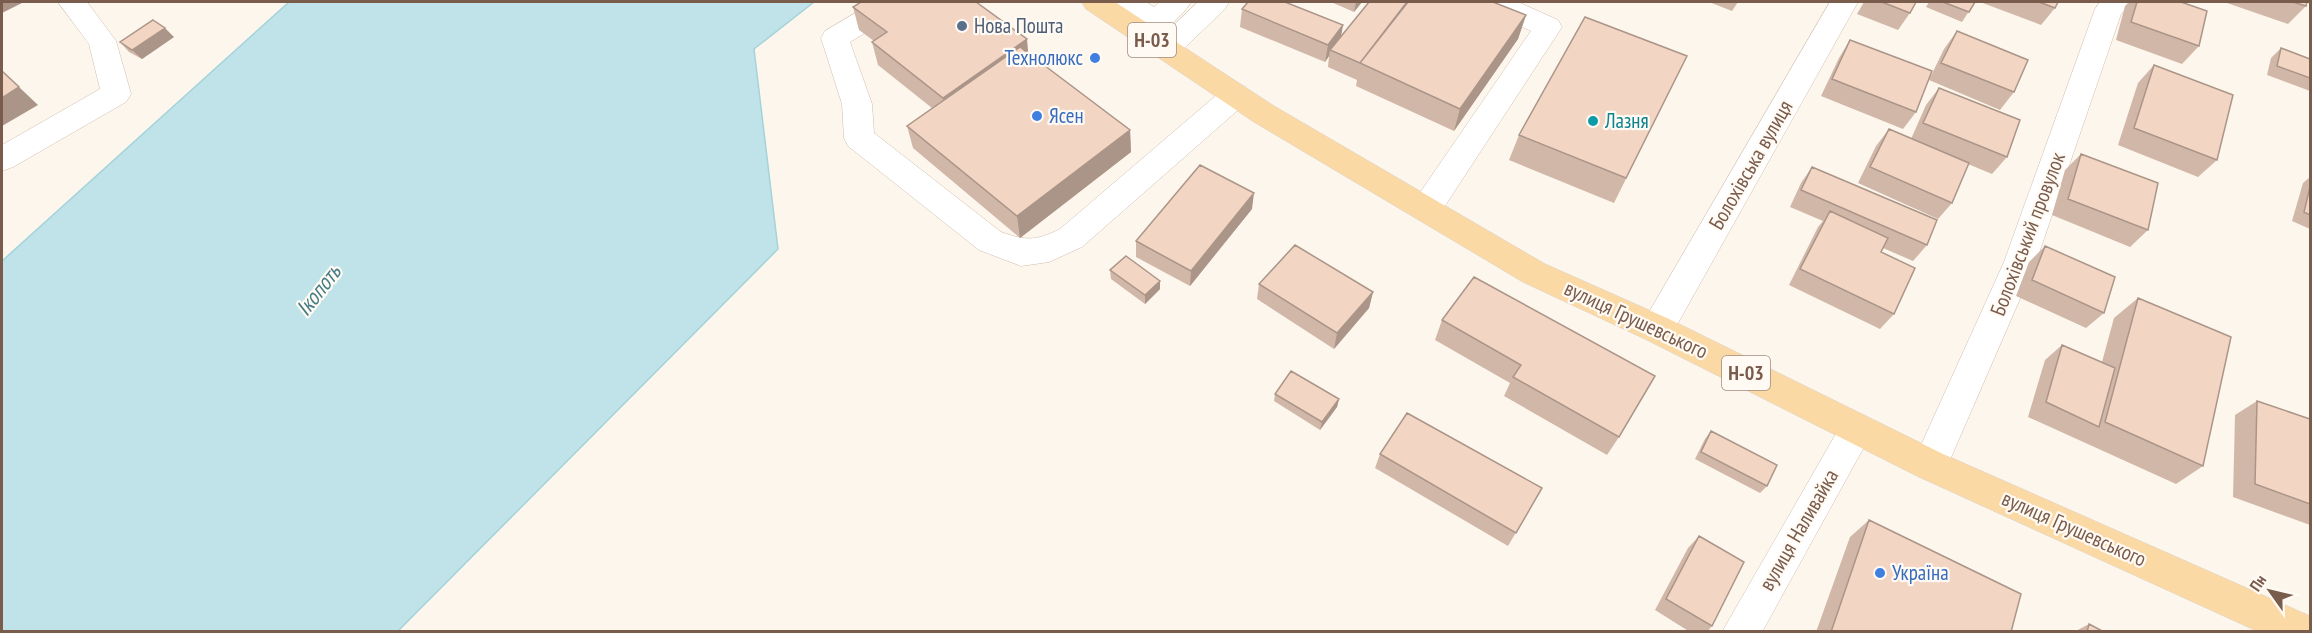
<svg xmlns="http://www.w3.org/2000/svg" width="2312" height="633" viewBox="0 0 2312 633" font-family="'PT Sans Narrow',sans-serif">
<style>
.water{fill:#bfe3e8;stroke:#a5d3da;stroke-width:1.5}
.lines{fill:none;stroke-linecap:round;stroke-linejoin:round}
.minor-casing{stroke:#d1beb0;stroke-width:1}
.major-casing{stroke:#dad1cd;stroke-width:1}
.minor{fill:#fff;fill-rule:evenodd}
.major{fill:#fbd9a5;fill-rule:evenodd}
.wall{fill:#d1b7a8}
.shaded-wall{fill:#aa9588}
.building{fill:#f3d5c3;stroke:#aa9588;stroke-width:1.5}
.service-dot{fill:#5c6f8a;stroke:#fffaf3;stroke-width:2}
.shop-dot{fill:#3f7fe0;stroke:#fffaf3;stroke-width:2}
.culture-dot{fill:#0f9aa8;stroke:#fffaf3;stroke-width:2}
.labels{text-anchor:middle;stroke-width:4.5;stroke-linejoin:round;paint-order:stroke}
.shield{fill:#fffaf3;stroke:#a28b7f;stroke-width:1.5}
.shield-label{font-size:20px;font-weight:bold;fill:#7a5c4d}
.service-label{font-size:21px;fill:#4e5e75;stroke:#fffaf3;text-anchor:start}
.shop-label{font-size:21px;fill:#366cbe;stroke:#fffaf3;text-anchor:start}
.culture-label{font-size:21px;fill:#0d838f;stroke:#fffaf3;text-anchor:start}
.street-label{font-size:21px;fill:#7a5c4d;stroke:#fffaf3}
.water-label{font-size:22px;font-style:italic;fill:#437c86;stroke:#fffaf3}
</style>
<rect width="100%" height="100%" fill="#fdf6ec"/>
<path class="water" d="M289,2H814L754,49L778,249L398,631H2V261Z"/>
<g class="lines">
<defs>
<path id="minor" d="M58,2H87L116,41L131,94L126,102L13,167L2,171V145L100,89L89,44Z
M874,2H909L905,9L850,42L872,104L874,133L1001,232C1026,241 1036,241 1060,229L1226,87L1236,84L1246,87L1251,95L1246,103L1082,247L1049,262L1021,266L979,250L848,146L844,138L842,104L821,38L825,31Z
M1112,2H1146L1154,7L1160,2H1191C1185,12 1168,31 1155,31C1147,31 1140,24 1133,20C1125,15 1117,11 1112,2Z
M1198,2H1229L1225,9L1176,56L1166,59L1156,56L1152,49L1156,42Z
M1480,2H1518L1558,20L1562,27L1437,218L1426,221L1415,218L1410,209L1415,200L1531,31L1484,9Z
M1830,2H1858L1669,339L1657,343L1645,339L1640,329L1645,319Z
M2100,2H2132L2121,14L2036,262L1943,476L1930,481L1917,476L1912,465L2004,262L2095,9Z
M1857,414L1869,418L1874,429L1762,632H1722L1845,418Z"/>
<path id="major" d="M1082,2H1115L1274,106L1545,264L1669,319L1943,454L2310,616V632H2259L1917,476L1645,339L1523,282L1254,122L1086,9Z"/>
</defs>
<use href="#minor" class="minor-casing"/>
<use href="#major" class="major-casing"/>
<use href="#minor" class="minor"/>
<use href="#major" class="major"/>
</g>
<path class="wall" d="M1331,2H1362L1354,12Z
M1709,2H1738L1732,11Z
M1864,2H1916L1910,13L1898,30L1857,14Z
M1929,2H1975L1962,22L1926,7Z
M1980,2H2058L2055,8L2041,25Z
M2129,2H2181L2199,46L2182,64L2116,40L2125,6Z
M2224,2H2307L2306,6L2288,24Z
M853,7L1028,53L1130,130L1131,152L1020,238L913,148L907,126L932,108L878,65L872,42L874,41L859,30Z
M1242,9L1343,25L1340,37L1526,15L1518,39L1454,131L1356,86L1357,80L1328,67L1329,56L1325,62L1240,27Z
M1957,31L2014,92L2000,110L1929,80L1944,49Z
M174,37L142,59L129,52L120,42Z
M1850,40L1916,112L1903,129L1821,96L1839,58Z
M2281,48L2310,59V91L2267,75L2271,58Z
M1687,56L1614,203L1509,160L1519,135Z
M2154,65L2217,160L2198,177L2118,145L2138,83Z
M1939,88L2007,157L1992,174L1968,164L1952,203L1938,219L1858,183L1876,146L1889,129L1911,139L1926,105Z
M2081,154L2148,230L2130,247L2052,215L2065,170Z
M1812,167L1927,245L1913,261L1883,248L1881,252L1894,314L1880,329L1789,285L1818,227L1823,221L1790,207L1801,183Z
M2310,177V229L2292,221L2303,183Z
M1252,209L1190,286L1136,257V241Z
M2045,246L2104,313L2086,328L2016,296L2029,262Z
M1110,270L1160,289L1145,304L1111,279Z
M1259,284L1373,292L1369,308L1334,349L1257,299Z
M2138,298L2203,466L2176,484L2028,417L2045,360L2062,345L2102,362L2114,318Z
M1442,320L1655,376L1619,437L1607,455L1504,396L1510,383L1435,340Z
M1275,394L1339,399L1337,407L1320,430L1274,401Z
M2257,401L2310,419V525L2233,497L2235,415Z
M1711,431L1767,486L1760,493L1695,459L1705,439Z
M1380,454L1542,488L1508,546L1375,468Z
M1869,520L2011,632H1816L1850,537Z
M1699,536L1712,626L1707,632H1690L1655,610L1688,548Z
M2089,624L2104,632H2074Z"/>
<path class="shaded-wall" d="M2,2H24L2,13Z
M1356,2H1362L1354,12Z
M1526,15L1518,39L1454,131L1460,109Z
M1343,25L1340,43L1330,50L1329,56L1325,62L1328,45Z
M165,28L174,37L142,59L132,50Z
M1027,39L1029,62L947,121L943,98Z
M2,71L38,105L2,126Z
M1130,130L1131,152L1020,238L1017,216Z
M1254,193L1252,209L1190,286L1191,271Z
M1160,281V289L1145,304V295Z
M1373,292L1369,308L1334,349L1337,333Z
M1339,399L1337,407L1320,430L1322,422Z"/>
<path class="building" d="M861,2H976L1027,39L943,98L872,42L887,32L853,7Z
M1248,2H1285L1343,25L1328,45L1242,9Z
M1369,2H1407L1360,63L1330,50Z
M1408,2H1493L1526,15L1460,109L1360,63Z
M1882,2H1916L1910,13Z
M1943,2H1975L1969,12Z
M2039,2H2058L2055,8Z
M2137,2H2181L2207,11L2199,46L2131,22Z
M2293,2H2307L2306,6Z
M1585,17L1687,56L1626,178L1519,135Z
M153,20L165,28L132,50L120,42Z
M1957,31L2028,60L2014,92L1941,63Z
M1850,40L1932,71L1916,112L1832,79Z
M1020,47L1130,130L1017,216L907,126Z
M2281,48L2310,59V78L2277,66Z
M2154,65L2233,95L2217,160L2134,128Z
M2,71L19,87L2,98Z
M1939,88L2020,120L2007,157L1923,123Z
M1889,129L1969,163L1952,203L1870,167Z
M2081,154L2158,183L2148,230L2068,199Z
M1200,165L1254,193L1191,271L1136,241Z
M1812,167L1937,220L1927,245L1801,190Z
M2310,187V215L2304,212Z
M1830,211L1888,238L1881,252L1915,268L1894,314L1800,269Z
M1295,245L1373,292L1337,333L1259,284Z
M2045,246L2115,277L2104,313L2032,280Z
M1126,256L1160,281L1145,295L1110,270Z
M1474,277L1655,376L1619,437L1513,377L1521,365L1442,320Z
M2138,298L2231,337L2203,466L2105,422Z
M2062,345L2115,368L2099,427L2046,402Z
M1291,371L1339,399L1322,422L1275,394Z
M2257,401L2310,419V504L2255,484Z
M1407,413L1542,488L1516,533L1380,454Z
M1711,431L1777,465L1767,486L1701,452Z
M1869,520L2021,594L2011,632H1831Z
M1699,536L1744,562L1712,626L1666,599Z
M2089,624L2104,632H2087Z"/>
<circle class="service-dot" cx="962" cy="26" r="6"/>
<g class="shop-dot">
<circle cx="1095" cy="58" r="6"/>
<circle cx="1037" cy="116" r="6"/>
<circle cx="1880" cy="573" r="6"/>
</g>
<circle class="culture-dot" cx="1593" cy="121" r="6"/>
<g class="labels">
<g class="shield">
<rect x="1128" y="23" width="48" height="34" rx="4.5"/>
<rect x="1722" y="356" width="48" height="34" rx="4.5"/>
</g>
<g class="shield-label">
<text x="1152" y="47">Н-03</text>
<text x="1746" y="380">Н-03</text>
</g>
<g class="service-label">
<text x="974" y="33">Нова Пошта</text>
</g>
<g class="shop-label">
<text x="1083" y="65" text-anchor="end">Технолюкс</text>
<text x="1049" y="123">Ясен</text>
<text x="1892" y="580">Україна</text>
</g>
<g class="culture-label">
<text x="1605" y="128">Лазня</text>
</g>
<g class="street-label">
<text transform="translate(1751 165) rotate(-60)" y="7">Болохівська вулиця</text>
<text transform="translate(2028 234) rotate(-69)" y="7">Болохівський провулок</text>
<text transform="translate(1636 320) rotate(25)" y="7">вулиця Грушевського</text>
<text transform="translate(2074 529) rotate(24)" y="7">вулиця Грушевського</text>
<text transform="translate(1799 530) rotate(-60)" y="7">вулиця Наливайка</text>
</g>
<g class="water-label">
<text transform="translate(318 290) rotate(-52)" y="8">Ікопоть</text>
</g>
</g>
<rect width="2312" height="633" fill="none" stroke="#7a5c4d" stroke-width="6"/>
<g transform="translate(2270 591) rotate(304)" stroke="#fffaf3" stroke-width="4.5" paint-order="stroke">
<path d="M0-4.5L10 22L0 15L-10 22Z" fill="#7a5c4d"/>
<text y="-9" font-size="16" font-weight="bold" text-anchor="middle" fill="#7a5c4d">Пн</text>
</g>
</svg>
